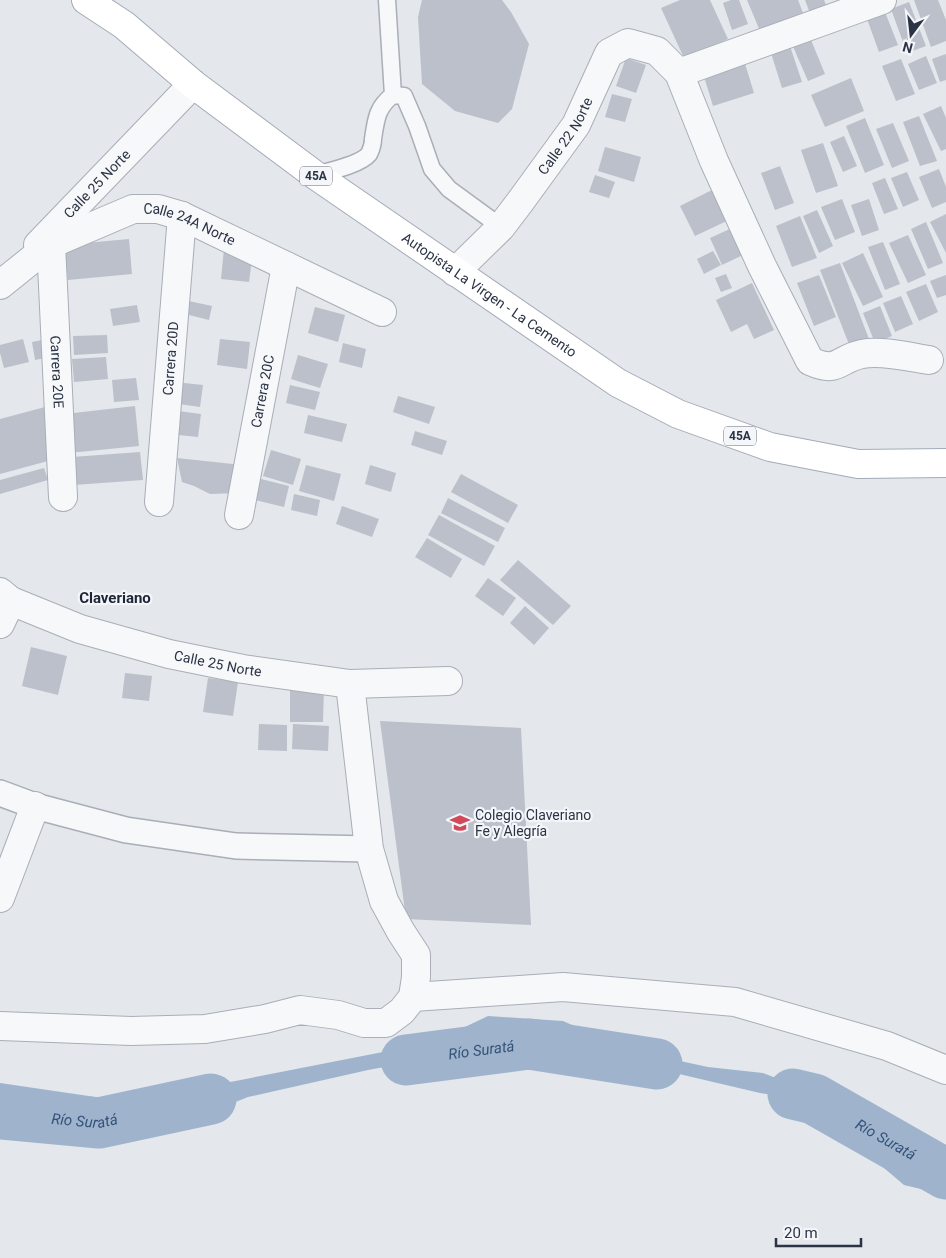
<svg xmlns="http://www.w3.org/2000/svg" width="946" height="1258" viewBox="0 0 946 1258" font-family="Roboto,sans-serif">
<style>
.water{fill:#9fb4cc}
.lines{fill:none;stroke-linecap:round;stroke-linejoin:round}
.river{stroke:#9fb4cc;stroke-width:51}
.building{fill:#bbc0ca}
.service-casing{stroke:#a9aeb7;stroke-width:19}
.pedestrian-casing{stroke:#a9aeb7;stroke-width:28}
.minor-casing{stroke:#a9aeb7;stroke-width:30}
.primary-casing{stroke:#a3abb8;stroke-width:30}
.service{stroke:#f7f8fa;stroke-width:16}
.pedestrian{stroke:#f7f8fa;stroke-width:25}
.minor{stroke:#f7f8fa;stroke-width:28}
.primary{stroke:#fff;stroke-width:28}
.labels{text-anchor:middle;stroke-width:4.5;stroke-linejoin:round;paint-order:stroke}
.shield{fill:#f4f6f9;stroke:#676e7b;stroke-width:1}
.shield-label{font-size:12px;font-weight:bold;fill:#2b3445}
.street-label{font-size:14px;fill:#2b3445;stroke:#f4f6f9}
.poi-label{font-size:14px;fill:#2b3445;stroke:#f4f6f9;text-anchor:start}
.neighbourhood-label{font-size:15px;font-weight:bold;fill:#1d2536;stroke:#f4f6f9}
.water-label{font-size:15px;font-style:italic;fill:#34527a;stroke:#f4f6f9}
</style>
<rect width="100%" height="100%" fill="#e4e7ec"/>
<path class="water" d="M488,1016L563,1021L629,1050L708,1067L763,1073L820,1095L887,1147L946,1166V1195L904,1185L864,1151L838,1142L820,1105L796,1099L760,1093L662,1070L605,1061L556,1039L491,1048L368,1070L248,1097L201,1116L134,1113L0,1094V1083L109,1099L210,1086L388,1051L446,1036Z"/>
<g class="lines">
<g class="river">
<path id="s1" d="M406,1060L529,1044L657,1064"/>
<path id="s2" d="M793,1094L814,1099L946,1174"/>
<path id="s3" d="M0,1114L99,1123L211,1099"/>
</g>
</g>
<path class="building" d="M422,0H502L511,12L529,44L512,109L498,123L455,111L422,84L418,17Z
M680,0H710L728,39L684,58L661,8Z
M731,0H739L748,24L732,30L723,3Z
M747,0H798L803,13L760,31Z
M805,0H824L828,10L811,16Z
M914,0H938L946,20V41L931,47Z
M909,2L926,46L907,53L891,9Z
M885,12L898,45L879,52L867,19Z
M809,35L825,74L808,81L791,42Z
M790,46L802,82L782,88L771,53Z
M946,54V80L940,82L932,59Z
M926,56L937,83L919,90L908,64Z
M743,57L754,93L713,106L702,70Z
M626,58L646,65L636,93L616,86Z
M901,59L915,94L896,101L882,66Z
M851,78L864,111L825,127L811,95Z
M612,94L632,99L625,122L605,117Z
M941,106L946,118V149L941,151L923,114Z
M919,116L937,161L920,166L903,122Z
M865,118L884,165L865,173L846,126Z
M893,123L909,161L892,168L876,129Z
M844,136L857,166L843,172L830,142Z
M823,143L838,186L816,193L801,150Z
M605,147L641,157L634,182L598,171Z
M780,166L794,203L775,210L761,173Z
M939,169L946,187V202L932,208L919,177Z
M907,172L919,200L903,207L891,178Z
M595,175L615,182L609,198L589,192Z
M885,178L898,209L884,214L872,183Z
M710,191H723L731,219L695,236L680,206Z
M842,199L855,232L835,240L821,207Z
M869,199L879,230L862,236L851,205Z
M817,210L833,246L819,253L803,216Z
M946,214V253L930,222Z
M800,216L817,258L792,267L776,226Z
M926,222L943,263L928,269L911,229Z
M732,228L743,255L722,265L710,238Z
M908,235L926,275L908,283L889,243Z
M129,239L132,274L68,280L64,245Z
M883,242L900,284L885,290L868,247Z
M224,249L253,252L249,282L221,279Z
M713,251L721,265L704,274L697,259Z
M863,253L883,297L863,306L842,263Z
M840,263L869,339L850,347L820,270Z
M726,274L732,288L721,292L715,278Z
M819,275L836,317L814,326L797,283Z
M946,275V295L937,298L930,281Z
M752,283L774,330L754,339L747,324L731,332L716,300Z
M926,284L938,312L919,321L906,292Z
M901,296L913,324L895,332L883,303Z
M184,300L212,306L209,320L181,313Z
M137,305L140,322L113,326L110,309Z
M880,306L892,336L875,343L863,313Z
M315,307L345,315L338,342L308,333Z
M107,335L108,353L74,355L73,336Z
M23,339L29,362L4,368L0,353V345Z
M47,339L51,357L35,360L32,342Z
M220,339L250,342L247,369L217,365Z
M343,343L366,349L362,368L339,362Z
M298,355L328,364L320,388L291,379Z
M106,357L108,379L74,382L72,359Z
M136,378L139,400L114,402L112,380Z
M175,382L203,385L200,407L172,403Z
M290,385L320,392L315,410L286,403Z
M398,396L435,407L429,424L393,412Z
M135,406L139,446L69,453L65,414Z
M45,407L59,458L0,474V419Z
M170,410L201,414L198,437L169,434Z
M308,415L347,424L342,442L304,433Z
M415,431L447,441L442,455L411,445Z
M271,450L301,459L293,485L263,476Z
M140,452L143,480L74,485L72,457Z
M177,458L242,465L238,493L210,494L194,486L182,482Z
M306,465L341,474L334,501L299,491Z
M370,465L396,473L391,492L365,484Z
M44,468L48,480L0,494V480Z
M461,474L518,505L508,523L451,492Z
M261,479L289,486L284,507L255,500Z
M294,494L320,500L317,516L291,510Z
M448,498L505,528L498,542L441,513Z
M342,506L379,519L372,537L336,524Z
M439,515L495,546L484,566L428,535Z
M427,538L462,559L451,578L415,557Z
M518,560L571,606L553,625L500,580Z
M488,578L516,598L503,616L475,596Z
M525,606L549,628L534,645L510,623Z
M31,647L67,656L58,695L22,686Z
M125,673L152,676L149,701L122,698Z
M208,678L238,682L233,716L203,712Z
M290,687H324L323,722H290Z
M380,721L521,728L531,925L406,919Z
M259,724L287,725V751L258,750Z
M293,724L329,726L328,751L292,749Z"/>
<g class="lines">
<defs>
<path id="service" d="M387,0L393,95
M315,175C329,171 360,165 369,154C371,150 373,143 373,139C376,119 377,107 393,95L404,96L417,126L432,169L449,189L501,227"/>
<path id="pedestrian" d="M0,793L35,806L126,830L236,846L369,849"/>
<g id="minor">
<path d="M679,73L882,0"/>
<path id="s4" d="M51,244L63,497"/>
<path id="s5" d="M38,245L193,84"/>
<path id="s6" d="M455,272L501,227L520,202L576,125L609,53L628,43L657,51L679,73L714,161L762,266L810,361C839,374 837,359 862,354C881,350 910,357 929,360"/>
<path id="s7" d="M0,285L51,244L133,209H158L182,216L382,312"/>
<path id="s8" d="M159,502L182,216"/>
<path id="s9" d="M239,515L286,266"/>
<path id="s10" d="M0,592L11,601L80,629L169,654L243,669L350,684L448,681"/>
<path d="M0,624L11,601"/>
<path d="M0,898L35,806"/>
<path d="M413,997L563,987L735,1002L887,1046L946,1070"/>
<path d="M0,1026L131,1031L205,1029L265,1019L300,1010L338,1015L364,1023H386L402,1011L413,997L416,977V955L401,932L384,901L369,849L350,684"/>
</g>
<g id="primary">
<path id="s11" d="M86,0L124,25L193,84L315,175L618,383L678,414L770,447L858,464L946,463"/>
</g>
</defs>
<use href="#service" class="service-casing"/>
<use href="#pedestrian" class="pedestrian-casing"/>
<use href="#minor" class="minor-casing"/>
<use href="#primary" class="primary-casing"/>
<use href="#service" class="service"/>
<use href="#pedestrian" class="pedestrian"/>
<use href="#minor" class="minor"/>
<use href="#primary" class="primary"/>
</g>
<defs>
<symbol id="school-bare" viewBox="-9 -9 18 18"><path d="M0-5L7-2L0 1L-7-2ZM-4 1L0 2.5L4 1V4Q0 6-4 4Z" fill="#d1495b" stroke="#f4f6f9" stroke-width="2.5" paint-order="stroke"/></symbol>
</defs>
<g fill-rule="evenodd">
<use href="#school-bare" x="446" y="809" width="28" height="28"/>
</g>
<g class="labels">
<g class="shield">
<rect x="300" y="166.5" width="32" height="19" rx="4"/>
<rect x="724" y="426.5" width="32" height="19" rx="4"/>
</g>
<g class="shield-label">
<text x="316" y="180">45A</text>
<text x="740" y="440">45A</text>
</g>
<g class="street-label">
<text dy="5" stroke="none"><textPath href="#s6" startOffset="176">Calle 22 Norte</textPath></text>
<text dy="5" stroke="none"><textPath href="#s5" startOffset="85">Calle 25 Norte</textPath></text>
<text dy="5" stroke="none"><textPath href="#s7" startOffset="214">Calle 24A Norte</textPath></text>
<text dy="5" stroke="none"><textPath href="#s11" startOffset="500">Autopista La Virgen - La Cemento</textPath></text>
<text dy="5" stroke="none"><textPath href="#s8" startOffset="144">Carrera 20D</textPath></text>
<text dy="5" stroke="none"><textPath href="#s4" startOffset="128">Carrera 20E</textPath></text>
<text dy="5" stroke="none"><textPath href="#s9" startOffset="126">Carrera 20C</textPath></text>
<text dy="5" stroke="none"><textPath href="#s10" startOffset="231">Calle 25 Norte</textPath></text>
</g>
<g class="poi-label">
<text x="475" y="820">Colegio Claveriano<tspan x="475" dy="16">Fe y Alegría</tspan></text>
</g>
<g class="neighbourhood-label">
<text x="115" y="603">Claveriano</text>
</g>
<g class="water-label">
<text dy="5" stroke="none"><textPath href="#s1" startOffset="76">Río Suratá</textPath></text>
<text dy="5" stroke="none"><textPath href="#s3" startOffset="85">Río Suratá</textPath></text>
<text dy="5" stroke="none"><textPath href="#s2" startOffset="104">Río Suratá</textPath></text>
</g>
</g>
<g transform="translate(911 35) rotate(195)" stroke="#f4f6f9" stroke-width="4" paint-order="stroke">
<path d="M0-4L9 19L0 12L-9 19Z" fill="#2b3445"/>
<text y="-8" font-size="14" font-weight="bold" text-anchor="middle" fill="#2b3445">N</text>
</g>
<path d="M776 1238v8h85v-8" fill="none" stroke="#2b3445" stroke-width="2.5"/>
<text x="784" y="1238" font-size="15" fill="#2b3445" stroke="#f4f6f9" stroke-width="4" paint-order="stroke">20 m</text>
</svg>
